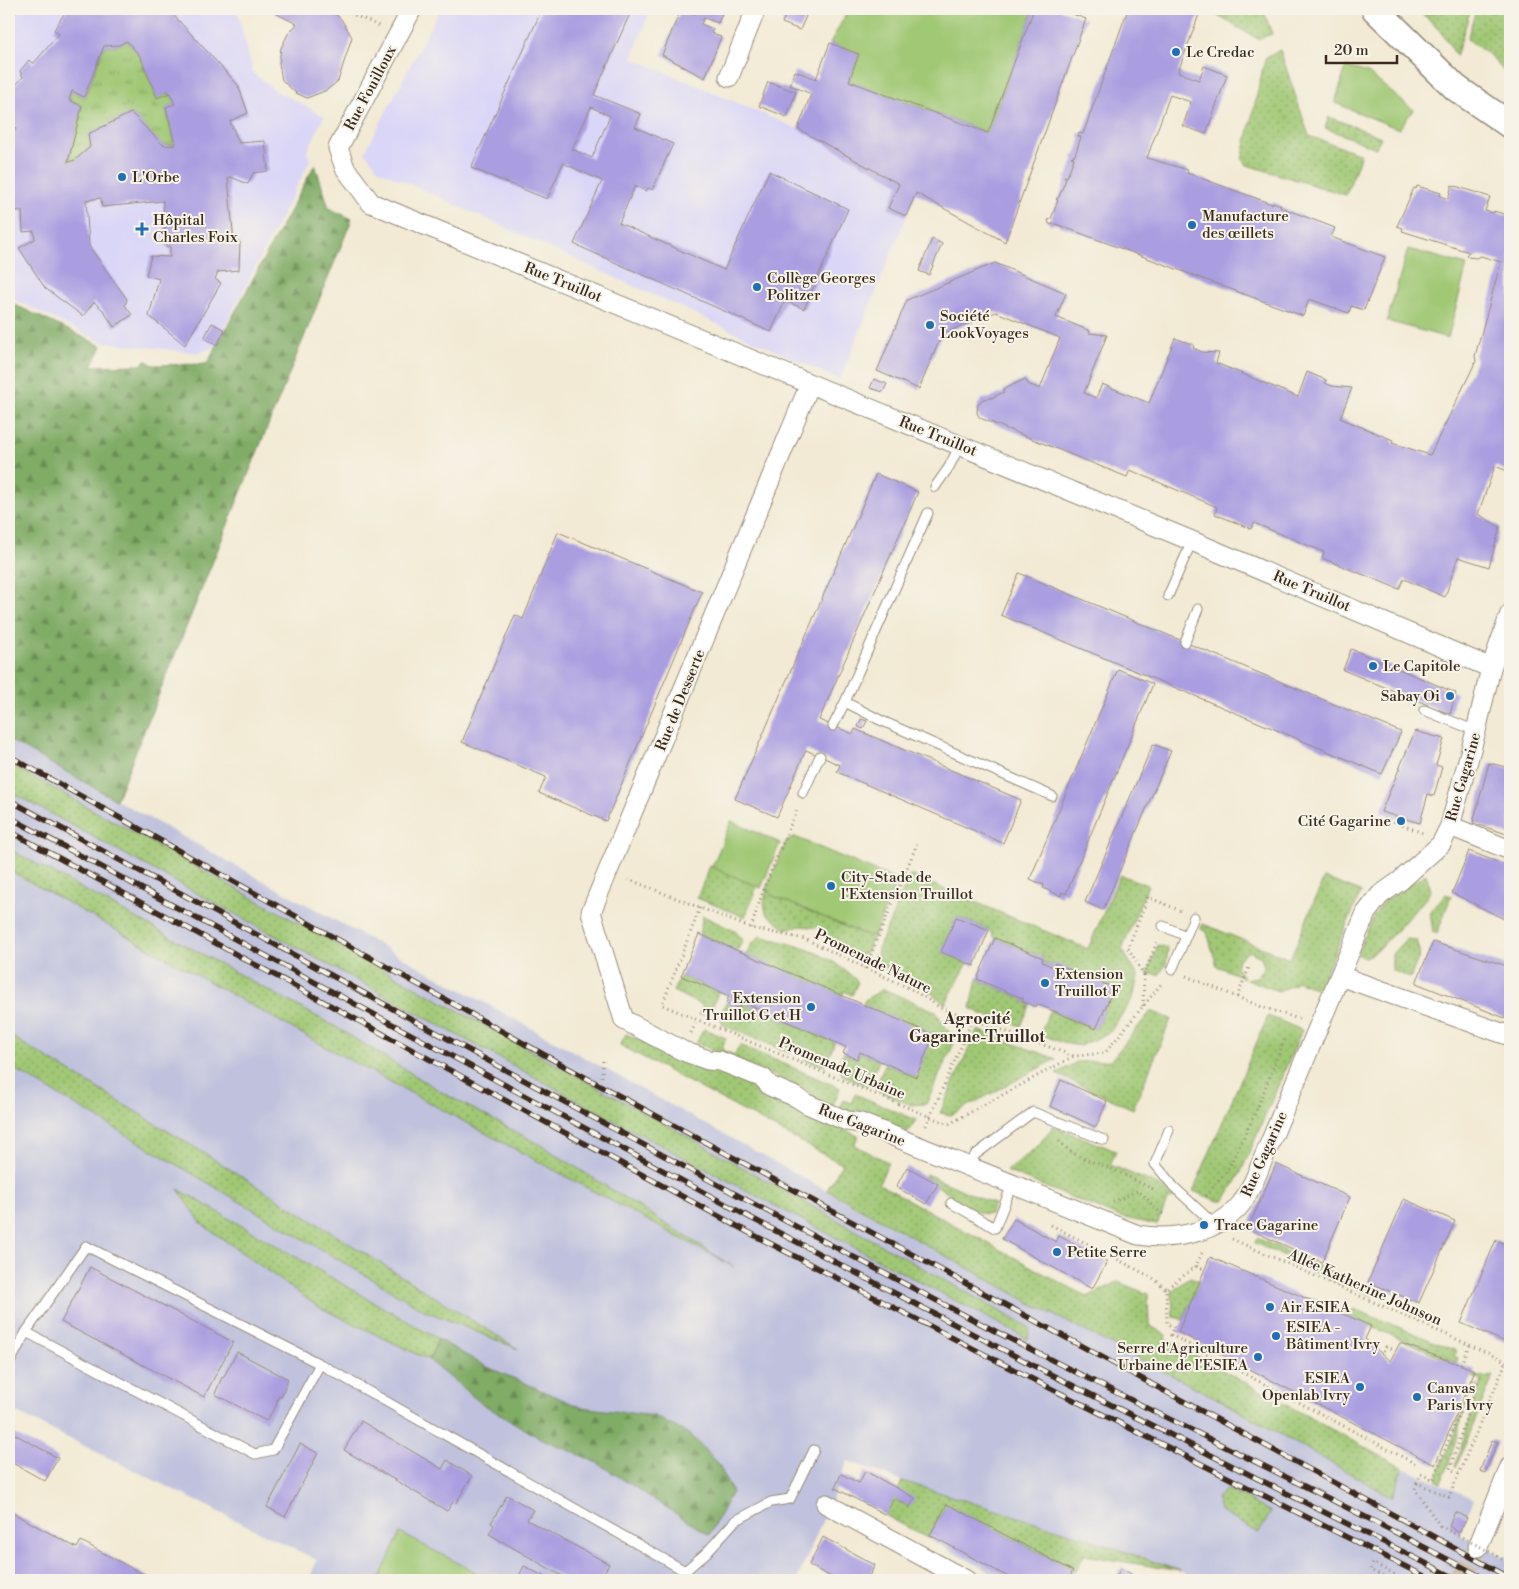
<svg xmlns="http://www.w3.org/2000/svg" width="1519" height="1589" viewBox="0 0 1519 1589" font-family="'Libre Bodoni',serif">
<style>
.built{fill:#dad6f7}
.railway{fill:#c0c2dd}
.grass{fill:url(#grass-dots);stroke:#6e7949}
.forest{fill:url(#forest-firs);stroke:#5e6b42}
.park{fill:url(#park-tufts);stroke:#6e7949}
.garden{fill:#a0c874;stroke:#6e7949}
.building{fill:#aa9ee1;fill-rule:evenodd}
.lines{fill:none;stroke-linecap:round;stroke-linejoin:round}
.street-tunnel{stroke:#cdc4b0;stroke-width:19;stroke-dasharray:19 9;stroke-linecap:butt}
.lane-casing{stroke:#968a79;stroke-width:11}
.street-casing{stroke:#968a79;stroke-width:21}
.secondary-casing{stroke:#968a79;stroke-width:29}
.path{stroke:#968a79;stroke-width:3;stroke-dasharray:1 4;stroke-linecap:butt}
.lane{stroke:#fff;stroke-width:9}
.street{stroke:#fff;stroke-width:19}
.secondary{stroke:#fff;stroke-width:26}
.rail-casing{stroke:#3b2a1e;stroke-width:5.5}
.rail{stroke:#f7f3e8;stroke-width:4;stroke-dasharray:11;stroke-linecap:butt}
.path-bridge{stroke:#968a79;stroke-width:3;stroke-dasharray:1 4;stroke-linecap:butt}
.poi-dot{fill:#1f6fb2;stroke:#f7f3e8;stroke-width:2}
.labels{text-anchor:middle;stroke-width:4;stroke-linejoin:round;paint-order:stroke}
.poi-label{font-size:15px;fill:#3b2a1e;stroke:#f7f3e8;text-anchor:start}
.street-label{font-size:15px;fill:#3b2a1e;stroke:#f7f3e8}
.neighbourhood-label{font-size:16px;font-weight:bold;fill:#3b2a1e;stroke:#f7f3e8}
</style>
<defs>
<pattern id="grass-dots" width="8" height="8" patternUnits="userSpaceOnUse" patternTransform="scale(1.25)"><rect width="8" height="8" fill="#a0c874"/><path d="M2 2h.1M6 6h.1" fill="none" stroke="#84a35f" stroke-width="1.8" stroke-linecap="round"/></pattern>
<pattern id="forest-firs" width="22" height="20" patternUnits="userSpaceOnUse" patternTransform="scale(1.25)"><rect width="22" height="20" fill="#80ac66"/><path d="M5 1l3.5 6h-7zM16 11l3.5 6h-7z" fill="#6a8c53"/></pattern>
<pattern id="park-tufts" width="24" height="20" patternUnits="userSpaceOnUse" patternTransform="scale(1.25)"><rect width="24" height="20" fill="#a0c874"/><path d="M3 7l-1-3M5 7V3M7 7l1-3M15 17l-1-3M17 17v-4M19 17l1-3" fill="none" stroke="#84a35f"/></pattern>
</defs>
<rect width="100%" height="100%" fill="#f7f3e8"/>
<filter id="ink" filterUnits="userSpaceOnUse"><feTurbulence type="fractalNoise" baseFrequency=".02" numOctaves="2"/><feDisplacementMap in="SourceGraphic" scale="10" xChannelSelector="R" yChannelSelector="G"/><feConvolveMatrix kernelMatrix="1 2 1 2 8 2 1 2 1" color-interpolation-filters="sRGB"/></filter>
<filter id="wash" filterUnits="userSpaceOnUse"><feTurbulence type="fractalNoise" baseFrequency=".0096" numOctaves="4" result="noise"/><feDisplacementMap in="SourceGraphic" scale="20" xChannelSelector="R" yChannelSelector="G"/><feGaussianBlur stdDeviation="1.12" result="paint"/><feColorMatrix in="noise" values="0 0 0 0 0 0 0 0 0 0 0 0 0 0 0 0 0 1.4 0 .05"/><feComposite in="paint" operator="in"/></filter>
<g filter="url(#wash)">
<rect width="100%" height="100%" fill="#f2ead4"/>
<path class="built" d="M9,9H232L238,14L253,73L276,91L324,116L307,152L310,161L214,347L199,353L102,342L9,297Z
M440,9H651L632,58L798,129L916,193L840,380L379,170L365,152Z"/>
<path class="railway" d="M9,741L1038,1307L1214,1397L1391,1496L1403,1468L1474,1499L1459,1534L1510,1560V1580H1198L1180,1571L1084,1555L1071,1580H1006L887,1517L902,1481L848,1461L797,1580H309L317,1560L9,1409Z"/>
<path class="grass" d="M1214,9H1263L1272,34L1258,39L1218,16Z
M1415,9H1471L1456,56C1445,36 1434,21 1415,9Z
M1476,9H1510V79L1492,57L1467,39Z
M1280,50L1309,136L1361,154L1346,195L1247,165L1242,160L1265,59Z
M1329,117L1381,137L1376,148L1325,128Z
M9,764L690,1138L1030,1328L1028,1339L632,1130L9,791Z
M9,849L334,1026L445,1094L544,1147L734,1267L322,1045L9,870Z
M710,866L757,886L745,917L697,898Z
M1426,874L1431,890L1426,898L1381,947L1365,958L1357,954L1374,916L1384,901Z
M910,875L1088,949L1120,875L1148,885L1122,949L1138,976L1133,998L1110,1032L1080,1046L1063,1043L1040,1034L1050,1010L1096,1029L1114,988L1042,962L1043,957L995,938L989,930L957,917L968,963L945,1004L916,980L881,966L877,960L878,949Z
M1324,878L1361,892L1321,984L1315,988L1296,981L1295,984L1278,991L1246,979L1257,977C1263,970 1265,965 1261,957L1249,951L1238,960L1236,967L1244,978L1217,966L1207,932L1201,929L1203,924L1290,959Z
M767,887L771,895L868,936L875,933L866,953L855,957L829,942L821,928L801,926L785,929L766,913L764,902Z
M1446,894L1451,896L1437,934L1433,932L1430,911Z
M703,916L735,931L743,940L737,951L699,934Z
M760,936C800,946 828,952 858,982L852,995L844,991L842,996L746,955L751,945Z
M1406,939L1416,940L1420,954L1410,978L1392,970V954Z
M1158,945L1168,948L1166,964L1159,975L1147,974Z
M681,976L718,992L710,1013L699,1015L703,1006L673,991Z
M977,979L1024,999L1023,1001L1030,1005L1021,1026C1006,1020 984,1018 971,1008Z
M883,989L935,1011L955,1041L926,1104L911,1105L875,1089L885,1064L916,1077L863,1005L865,1000Z
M741,1002L835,1042L825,1066L805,1060L808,1053L803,1051L802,1046L795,1043L790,1053L723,1025L720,1016L726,1003Z
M1151,1011L1171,1019L1133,1109L1056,1074L1077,1062L1111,1060Z
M1268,1016L1302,1030L1241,1172L1225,1200L1218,1201L1193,1191Z
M704,1029L726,1038L722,1050L734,1055L740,1045L840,1088L832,1108L810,1098L808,1090L696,1043Z
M977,1030L1056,1059L951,1115L940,1113Z
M626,1034L710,1071L718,1067L755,1083L758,1091L858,1136L854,1145L888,1162L879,1184L1087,1297L1118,1282L1148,1294L1149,1325L1166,1335L1165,1339L1403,1468L1392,1497L1214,1397L1038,1307L827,1190L842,1164L620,1045Z
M9,1035L204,1153L518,1349L426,1311L9,1066Z
M860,1052L879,1061L868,1086L842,1075L838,1064L843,1053L857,1059Z
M855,1094L916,1120L909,1132L858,1110L849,1116L839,1112L843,1100L851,1103Z
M1053,1126L1116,1151L1110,1165L1158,1185L1177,1198L1168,1199L1157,1225L1120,1217L1006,1171L1038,1146Z
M926,1174L994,1204L990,1214C971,1216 941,1186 924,1177Z
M178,1189L438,1339L429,1360L317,1306L202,1224Z
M1257,1238L1386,1296L1385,1298L1376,1294L1374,1296L1344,1282L1343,1285L1288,1261L1289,1258L1255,1243Z
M1190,1277L1200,1281L1183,1320L1173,1316L1172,1292Z
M1333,1304H1335L1334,1309L1342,1313L1344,1308L1352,1311L1354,1309L1457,1351L1454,1356L1458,1358L1456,1363L1331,1309Z
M1474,1375L1483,1378L1493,1376L1456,1467L1455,1466L1482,1381L1473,1377Z
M1469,1395L1447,1469L1440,1483L1436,1480Z
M902,1481L1080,1536L1180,1571L1084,1555L1076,1571L947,1505L927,1538L880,1512L897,1493Z
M1227,1489L1271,1512L1259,1533L1220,1511L1217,1498Z"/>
<path class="forest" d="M315,164L329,208L352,219L116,800L9,740V302L102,346L92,366L141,365L145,360L153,365L207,364Z
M438,1339L485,1366L580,1407L654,1416L691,1435L718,1463L732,1492L709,1535L596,1462L538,1437L481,1403L429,1360Z"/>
<path class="park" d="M127,41L140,56L157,98L170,93L175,104L166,108L175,145L169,146L162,144L131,113L89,134L90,147L75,160L68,162L82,106L69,100L72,91L85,97L104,46L119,45Z"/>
<path class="garden" d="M849,9H1034L988,133L849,81L859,54L830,43Z
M1346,67L1368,73L1413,110L1399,129L1335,103Z
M1408,249L1467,265L1448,338L1387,321Z
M731,821L780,843L761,888L712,867Z
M795,837L892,878L895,885L875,933L868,936L771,895L767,887L786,842Z
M400,1533L491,1580H379Z"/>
<g id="blocks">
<path class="building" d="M67,9H168L238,85L248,113L230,121L239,143L265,141L268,171L253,173L248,184L231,177L228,178L234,243L240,242L239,270L218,272L215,279L221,283L185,345L149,316L159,279L146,275L151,256L170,257V246L166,247L163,201L102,207L101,198L86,200L89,246L127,299L125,305L132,315L114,327L103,310L94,302L83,316L45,288L19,248L35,239L34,231L23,232L22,211H13L12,195L9,193V144L16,129L9,112V93L23,77L20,71L29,60L33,64L59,34L54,30ZM127,41L140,56L157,98L170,93L175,104L166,107L175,145L169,146L162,144L131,113L88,134L90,147L75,160L68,162L82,106L69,100L72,91L84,97L104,46L119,45Z
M267,9H329L341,19L352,37L338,81L327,90L307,98L296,93L282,80L279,63L281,48L288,34L297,24Z
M542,9H632L594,95L641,114L635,127L673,144L652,190L648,188L646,191L635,186L619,223L724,270L769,171L848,209L804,309L785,301L771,332L574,244L602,181L563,163L547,199L471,168ZM591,107L610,116L592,158L572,149Z
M681,9L695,14L698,9H724L718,23L704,18L701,24L713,29L711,33L721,37L705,78L662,55Z
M779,9H809L800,30L782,23L785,16L778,12Z
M1034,9H1059L1086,19L1005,242L916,193L906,216L888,208L899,184L798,129L811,94L790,85L795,71L816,79L830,43L859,54L849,81L988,133Z
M1128,9H1201L1178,72L1199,80L1204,66L1227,75L1206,134L1183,126L1191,102L1170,95L1147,158L1188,170L1187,173L1272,204L1273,202L1281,205L1280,207L1335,228L1331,237L1385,257L1364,310L1351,306L1349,313L1309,299L1303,316L1053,223L1052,225L1049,224L1048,220L1051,219L1058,200L1056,199L1059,197L1066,179L1064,176L1067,177L1074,158L1071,157L1075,155L1081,137L1078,136L1079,133L1083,134Z
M768,82L796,92L787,117L759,106Z
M1452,185L1490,197L1485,211L1494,213V211L1510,216V472L1495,466L1478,514L1500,527L1489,567L1458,557L1445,597L1404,579L1399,589L1322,558L1324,552L1254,523L1251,529L1215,514L1217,507L1130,470L1127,477L980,418L977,413L978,404L983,399L991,398L1004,392L1003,390L1025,379L1028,384L1040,389L1060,338L996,312L942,334L919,389L877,371L907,300L995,263L1066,293L1056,317L1090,331L1089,333L1107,335L1084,393L1096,398L1102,384L1149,403L1175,338L1194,345L1193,348L1202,352L1219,353L1216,363L1298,397L1307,372L1326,380L1325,383L1332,386L1352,388L1340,418L1393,440L1392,443L1430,455L1476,361L1475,356L1501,262L1481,256L1476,258L1468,257L1466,255L1469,252L1402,231L1403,228L1397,226L1414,188L1416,189L1417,186L1441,193L1440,196L1448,199Z
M932,239L942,244L929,275L919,271Z
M212,323L225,330L217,345L204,338Z
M874,379L887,384L883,392L870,388Z
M876,474L918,492L819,720L853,734L855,729L1021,800L1003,843L837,772L840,765L806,750L777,817L735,799Z
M558,532L702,592L606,821L539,793L546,777L462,742L515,615L523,619Z
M1019,573L1401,732L1382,774L1001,615Z
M1351,649L1456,693L1450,714L1343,670Z
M1118,669L1153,684L1066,894L1062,892L1061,896L1043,888L1044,885L1030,879Z
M861,719L867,721L863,729L858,727Z
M1415,731L1444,739L1436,765L1442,767L1434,796L1428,794L1420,823L1381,812Z
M1153,744L1171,751L1103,910L1085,902Z
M1489,763L1510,768V835L1473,823Z
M1469,851L1510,867V922L1452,893Z
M956,917L989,930L974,966L941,952Z
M699,934L934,1035L916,1077L860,1052L857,1059L843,1053L846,1047L742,1002L739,1009L726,1003L729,996L681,976Z
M995,938L1043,958L1042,962L1053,967L1055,963L1114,988L1096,1029L1037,1004L1036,1007L1022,1001L1024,999L977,979Z
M1433,942L1510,967V1020L1416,983Z
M1061,1080L1107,1101L1096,1127L1050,1106Z
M1276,1164L1350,1197L1322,1262L1248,1229Z
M907,1167L938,1184L926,1204L896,1187Z
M1404,1199L1455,1221L1419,1303L1368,1282Z
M1014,1219L1056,1242L1059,1236L1107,1262L1092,1289L1002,1239Z
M1496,1240L1510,1246V1344L1461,1323Z
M1210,1257L1371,1326L1365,1339L1390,1361L1400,1343L1475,1370L1435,1465L1178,1332Z
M90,1267L233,1342L204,1397L61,1322Z
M237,1352L288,1379L281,1397L279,1396L276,1403L277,1404L266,1421L215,1394L222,1377L223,1378Z
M361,1421L442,1469L447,1460L472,1476L456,1503L453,1502L447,1511L344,1450Z
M9,1431L58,1458L45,1481L9,1461Z
M1492,1440L1498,1442L1485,1473L1480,1471Z
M300,1444L318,1453L285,1517L267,1507Z
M865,1471L915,1498L910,1507L894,1498L886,1515L835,1488L841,1474L859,1483Z
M507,1495L533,1510L527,1520L609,1564L600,1580H569L489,1534L494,1525L491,1523Z
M947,1504L1073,1571L1068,1580H1014L930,1535Z
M9,1511L77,1548L81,1541L154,1580H9Z
M1455,1512L1467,1518L1459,1533L1449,1526Z
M823,1537L875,1565L867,1580H857L846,1575L844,1580H830L831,1577L809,1565Z
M524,1566L551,1580H517Z
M1121,1568L1136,1577L1146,1580H1114Z"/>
</g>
</g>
<g filter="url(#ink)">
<use href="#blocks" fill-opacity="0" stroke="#968a79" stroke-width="1"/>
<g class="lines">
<path class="street-tunnel" d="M1461,1580L1478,1547"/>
<defs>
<path id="lane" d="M935,487L949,467L960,445
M928,513L845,702L880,720L1052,796
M1168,596L1192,541
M1185,642L1198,609
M1424,710L1476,731
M833,726L845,702
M803,793L820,756
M1163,926L1186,936
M1172,970L1194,917
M1169,1130L1155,1164L1174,1187L1214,1224
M969,1167L975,1155L1033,1112L1104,1140
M951,1203L995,1228L1012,1185
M26,1332L255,1454L273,1450L320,1364
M9,1364L26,1332L86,1246L320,1364L685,1571L706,1553L735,1521L771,1502L790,1499L814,1450"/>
<path id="street" d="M412,9L338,148L345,168L371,203L1192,541L1491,668
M729,77L756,9
M810,384L591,912L624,1020L683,1051L708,1060L720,1061L763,1078L770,1086L796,1097L807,1104L847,1121L861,1123L1138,1235C1172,1241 1218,1233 1241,1204C1246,1197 1250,1188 1254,1181L1366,913L1380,895L1400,881L1441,844L1450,826L1476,731L1491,668L1510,614
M1450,826L1510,850
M1340,976L1510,1036
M826,1504L966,1580
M1478,1547L1510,1467"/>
<path id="secondary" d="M1375,9L1456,88L1510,125"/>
</defs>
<use href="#lane" class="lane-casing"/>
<use href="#street" class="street-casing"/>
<use href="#secondary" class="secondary-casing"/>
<path class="path" d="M341,9L379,26
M1384,818L1423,833
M628,879L751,928L805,939L913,990L941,1008L1074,1056L1105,1053L1162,983
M700,908L662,1005L930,1117L949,1124L1074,1056
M751,928L764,888L798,807
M865,969L917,844
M1144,975L1128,948L1148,897L1181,911
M1186,976L1262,1007L1299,1019
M1237,997L1250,965
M1143,1006L1144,975L1158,939
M691,1033L697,1020
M602,1077L603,1059
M926,1126L973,1019
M1059,1141C1074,1158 1095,1162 1114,1170C1127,1176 1140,1183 1153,1189
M1206,1196L1229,1167L1254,1116L1285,1038
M1113,1202L1137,1191C1149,1196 1152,1210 1164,1214
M1051,1225L1153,1278L1166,1289
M1232,1239L1510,1363
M1202,1253L1196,1266L1203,1269
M1196,1266L1166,1289L1167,1324L1175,1327L1171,1335L1418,1465
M1383,1352L1386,1347L1394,1350
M1461,1364L1469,1345
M1506,1433L1505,1420L1510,1406
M1417,1483L1421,1474L1433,1480L1473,1378L1478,1380L1450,1469L1459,1473
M1440,1526L1415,1489L1417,1483L1449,1497L1506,1362
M1497,1556L1510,1563
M1392,1580L1370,1570L1373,1563L1405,1580"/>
<use href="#lane" class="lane"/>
<use href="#street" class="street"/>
<use href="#secondary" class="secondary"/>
<defs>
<path id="rail" d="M9,756L566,1067L1510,1578
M9,800C336,977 662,1158 993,1330C1157,1415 1324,1493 1487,1580
M9,817L751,1218L1042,1370L1459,1580
M9,831L746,1231L1036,1381L1432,1580"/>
</defs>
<use href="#rail" class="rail-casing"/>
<use href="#rail" class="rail"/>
<path class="path-bridge" d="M1440,1526L1496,1555"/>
</g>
</g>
<g class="poi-dot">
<circle cx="1176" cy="52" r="5"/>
<circle cx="122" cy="177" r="5"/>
<circle cx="1192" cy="225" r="5"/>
<path d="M139.5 221.5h5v5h5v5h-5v5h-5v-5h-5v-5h5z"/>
<circle cx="757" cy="287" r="5"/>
<circle cx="930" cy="325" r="5"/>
<circle cx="1373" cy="666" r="5"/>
<circle cx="1450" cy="696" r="5"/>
<circle cx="1401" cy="821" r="5"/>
<circle cx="831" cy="886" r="5"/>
<circle cx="1045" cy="983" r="5"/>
<circle cx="811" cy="1007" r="5"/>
<circle cx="1204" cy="1225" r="5"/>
<circle cx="1057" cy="1252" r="5"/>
<circle cx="1270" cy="1307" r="5"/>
<circle cx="1276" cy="1336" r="5"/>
<circle cx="1258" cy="1357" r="5"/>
<circle cx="1360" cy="1387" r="5"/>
<circle cx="1417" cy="1397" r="5"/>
</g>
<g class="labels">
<g class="poi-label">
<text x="1186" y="57">Le Credac</text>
<text x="132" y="182">L'Orbe</text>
<text x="1202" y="221">Manufacture<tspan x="1202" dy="17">des œillets</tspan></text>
<text x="153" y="225">Hôpital<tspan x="153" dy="17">Charles Foix</tspan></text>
<text x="767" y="283">Collège Georges<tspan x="767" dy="17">Politzer</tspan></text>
<text x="940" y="321">Société<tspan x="940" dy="17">LookVoyages</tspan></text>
<text x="1383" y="671">Le Capitole</text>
<text x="1440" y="701" text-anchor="end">Sabay Oi</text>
<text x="1391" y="826" text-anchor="end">Cité Gagarine</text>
<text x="841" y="882">City-Stade de<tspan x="841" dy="17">l'Extension Truillot</tspan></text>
<text x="1055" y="979">Extension<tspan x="1055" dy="17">Truillot F</tspan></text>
<text x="801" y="1003" text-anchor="end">Extension<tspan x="801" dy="17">Truillot G et H</tspan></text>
<text x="1214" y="1230">Trace Gagarine</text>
<text x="1067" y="1257">Petite Serre</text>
<text x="1280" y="1312">Air ESIEA</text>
<text x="1286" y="1332">ESIEA -<tspan x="1286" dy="17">Bâtiment Ivry</tspan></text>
<text x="1248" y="1353" text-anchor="end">Serre d'Agriculture<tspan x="1248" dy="17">Urbaine de l'ESIEA</tspan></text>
<text x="1350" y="1383" text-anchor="end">ESIEA<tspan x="1350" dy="17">Openlab Ivry</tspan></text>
<text x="1427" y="1393">Canvas<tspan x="1427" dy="17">Paris Ivry</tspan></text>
</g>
<g class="street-label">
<text transform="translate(370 88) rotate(-62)" y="5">Rue Fouilloux</text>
<text transform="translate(563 282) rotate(22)" y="5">Rue Truillot</text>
<text transform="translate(938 436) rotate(22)" y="5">Rue Truillot</text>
<text transform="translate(1312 591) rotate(23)" y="5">Rue Truillot</text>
<text transform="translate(680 700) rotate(-68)" y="5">Rue de Desserte</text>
<text transform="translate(1463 777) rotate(-74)" y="5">Rue Gagarine</text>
<text transform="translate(873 961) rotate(26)" y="5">Promenade Nature</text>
<text transform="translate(842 1068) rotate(23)" y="5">Promenade Urbaine</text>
<text transform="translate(862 1125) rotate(21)" y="5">Rue Gagarine</text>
<text transform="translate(1264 1154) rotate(-66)" y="5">Rue Gagarine</text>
<text transform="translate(1365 1287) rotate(24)" y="5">Allée Katherine Johnson</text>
</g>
<g class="neighbourhood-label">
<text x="977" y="1024">Agrocité<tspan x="977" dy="18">Gagarine-Truillot</tspan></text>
</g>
</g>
<rect width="1519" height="1589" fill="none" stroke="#f7f3e8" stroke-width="30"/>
<path d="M1326 55v8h71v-8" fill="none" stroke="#3b2a1e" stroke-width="2.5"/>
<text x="1334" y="55" font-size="15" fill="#3b2a1e" stroke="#f7f3e8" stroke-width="4" paint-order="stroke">20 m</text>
</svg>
